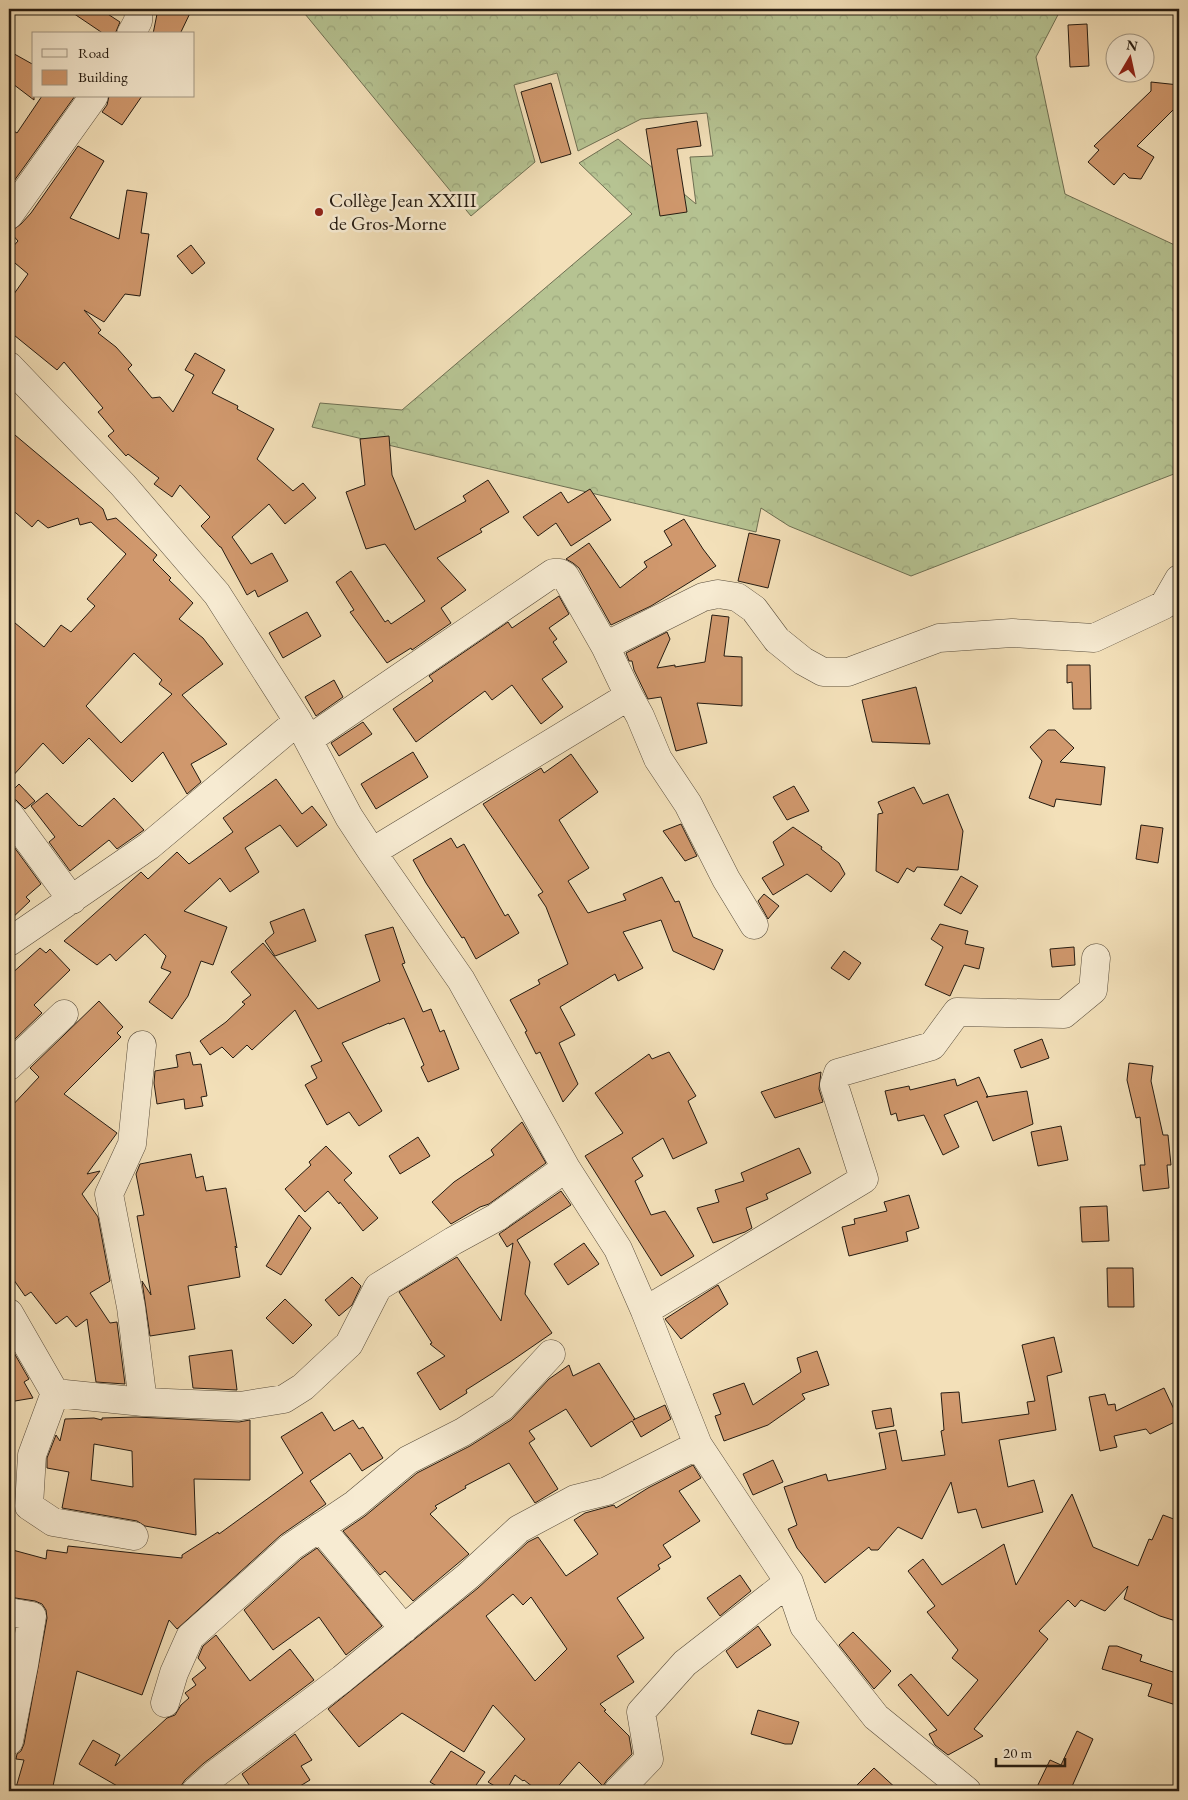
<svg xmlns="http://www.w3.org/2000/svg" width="1188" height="1800" viewBox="0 0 1188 1800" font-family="'EB Garamond',serif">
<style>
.forest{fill:url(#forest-crowns);stroke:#6e6f52}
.building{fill:#d0986d;stroke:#251b11;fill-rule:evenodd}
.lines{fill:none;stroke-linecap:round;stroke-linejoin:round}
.minor-casing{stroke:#584c3b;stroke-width:29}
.minor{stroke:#f7ebd2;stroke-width:28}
.poi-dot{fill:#8f2418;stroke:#f7ebd2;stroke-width:2}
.labels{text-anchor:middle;stroke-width:5;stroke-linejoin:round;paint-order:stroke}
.poi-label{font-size:20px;fill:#251b11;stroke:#f7ebd2;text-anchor:start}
</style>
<defs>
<pattern id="forest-crowns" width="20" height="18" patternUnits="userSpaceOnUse" patternTransform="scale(1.25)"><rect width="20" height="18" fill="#b6c392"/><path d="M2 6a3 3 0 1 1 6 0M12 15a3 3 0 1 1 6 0" fill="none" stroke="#9ca77d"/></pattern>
</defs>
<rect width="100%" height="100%" fill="#f3e0b9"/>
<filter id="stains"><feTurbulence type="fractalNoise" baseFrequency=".004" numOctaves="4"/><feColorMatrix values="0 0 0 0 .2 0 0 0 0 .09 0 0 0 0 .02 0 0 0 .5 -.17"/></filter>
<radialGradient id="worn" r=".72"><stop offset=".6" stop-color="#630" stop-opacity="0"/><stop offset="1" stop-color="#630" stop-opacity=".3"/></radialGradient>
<path class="forest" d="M325,9H1061L1036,57L1065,194L1179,247V472L911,576L789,526L761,508L756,532L312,427L320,403L402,410L632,214L579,163L618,139L696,204L690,157L713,156L707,113L641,119L578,151L557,73L514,85L535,162L471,216L305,14Z"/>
<path class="building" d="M67,9H100L120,22L115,34H104Z
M158,9H192L180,34H153Z
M1087,24L1089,66L1070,67L1068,25Z
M9,51L34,65V100L9,81Z
M1151,82L1179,85V111L1173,110L1137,146L1154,157L1141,179L1129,178L1124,173L1114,185L1088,162L1099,150L1094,146L1151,91Z
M551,83L571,154L541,163L521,92Z
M42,96H75L9,188V128L17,133Z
M109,96H142L122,125L102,112L107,105Z
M697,121L701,146L677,149L687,212L660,216L646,129Z
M78,146L104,161L70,218L119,239L127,190L147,193L141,233L149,234L140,296L125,294L104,322L84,310L101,330L98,333L116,347L132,365L128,369L152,398L160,397L173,412L194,375L185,370L195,353L225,370L212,393L238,406L237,409L274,429L257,459L293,491L303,483L316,498L285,524L269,504L232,537L251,564L272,553L288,581L258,597L255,590L247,595L221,547H220L201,526L210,517L180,485L172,497L154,484L159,478L128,454L126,456L108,436L114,431L98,412L103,408L64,362L57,370L9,331V301L28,274L9,258V251L18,241L10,232L21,224L31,213Z
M191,245L205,263L192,274L177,256Z
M9,430L103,509L107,520L116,518L157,555L153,560L171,578L169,580L193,603L179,619L203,638L223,664L182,695L227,744L191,764L201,782L187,794L163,752L132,782L89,738L63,764L43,743L9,780V618L44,647L61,625L71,632L95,606L87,599L126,554L91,522L80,525L78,518L48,528L38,520L32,527L9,507ZM134,653L162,680L159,684L172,694L121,743L86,706Z
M389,436L392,475L415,530L466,501L463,496L488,480L509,512L480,529L482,532L437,558L466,590L441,608L451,623L412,650L411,648L387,663L350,612L354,610L336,582L351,571L385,622L388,620L391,624L425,601L385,544L366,549L346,492L365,485L360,439Z
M590,489L611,520L571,546L556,523L538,536L523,517L561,492L568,503Z
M684,519L703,549L716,566L651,606L611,625L579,568L573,563L566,559L589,543L620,588L647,567L644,562L672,545L664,531Z
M749,533L780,540L768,588L738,581Z
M559,596L569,614L549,628L557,639L553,642L567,662L542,679L563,707L541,724L512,685L492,700L485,691L416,742L393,709L433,681L429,676L508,622L512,628Z
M307,612L321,636L283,658L269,633Z
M712,615L729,617L724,656L742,657V706L697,703L707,743L676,751L661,697L648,699L634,670L632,661H629L626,653L667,632L670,639L657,668L675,665V667L705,662Z
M1067,665H1090L1091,709H1073L1072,682L1067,683Z
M334,680L343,697L316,716L305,697Z
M916,687L930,744L872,742L862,700Z
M363,722L372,734L339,756L331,743Z
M1048,730H1055L1074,748L1060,762L1105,767L1101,805L1056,799L1054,807L1029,798L1042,761L1030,747Z
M413,752L428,777L376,809L361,784Z
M571,754L598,792L559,820L589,868L568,881L588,913L626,900L623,894L662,877L675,902L679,901L693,937L723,950L714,970L673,951L661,920L623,932L643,968L618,981L615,974L560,1007L575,1035L559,1043L578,1084L563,1102L540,1052L536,1054L525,1032L527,1031L510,1000L540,984L538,980L568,964L546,907L538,895L543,892L483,804L541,768L544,773Z
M276,779L302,814L312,806L327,825L297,847L280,825L245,848L259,872L230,892L220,878L184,911L227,927L213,965L201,961L188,996L172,1019L149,1002L171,972L161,968L166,956L145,934L116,961L110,954L97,965L64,941L141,872L148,879L177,852L189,864L233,832L223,818Z
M19,784L35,801L25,809L16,800L9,799V794Z
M794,786L809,811L787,820L773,797Z
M914,787L923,804L948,794L963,831L958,870L917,867L914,872L907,868L898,883L876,871L878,814L883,813L878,802Z
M47,793L79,826L80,825L82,827L114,798L144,830L117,849L109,840L70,871L49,842L55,837L31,806Z
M681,824L697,856L685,861L663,831Z
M1141,825L1163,828L1158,863L1136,859Z
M793,827L822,847L821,849L839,863L845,874L831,892L807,874L773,895L762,878L784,865L773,842Z
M451,838L457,848L464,844L505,916L508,914L519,933L476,959L464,937L462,938L426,883L413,860Z
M9,840L41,884L26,897L30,901L9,921Z
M961,876L978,886L961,914L944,905Z
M764,894L779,906L768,919L758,901Z
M304,909L316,941L275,956L265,941L274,933L270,922Z
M940,924L968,931L965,944L984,948L979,969L964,965L950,996L925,985L943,947L931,939Z
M393,927L405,963L402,964L423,1012L431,1009L440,1032L444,1030L459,1069L428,1082L421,1067L424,1065L404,1018L389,1024V1023L342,1043L382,1111L359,1126L349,1112L327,1125L305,1085L317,1078L311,1066L322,1061L295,1010L252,1050L247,1045L233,1058L222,1047L210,1055L200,1041L226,1022L245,1004L242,1002L251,995L231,972L263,943L318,1009L380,981L365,935Z
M1074,947L1075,965L1052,967L1050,949Z
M40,948L46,953L50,949L70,970L34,1005L42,1013L14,1040L9,1033V976Z
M844,951L861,963L849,980L831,968Z
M99,1001L123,1027L117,1033L121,1037L64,1094L117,1133L87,1174L100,1171L82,1194L98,1217L110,1281L90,1293L110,1323L117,1322L125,1384L96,1382L87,1319L76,1327L67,1316L56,1324L31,1292L25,1296L9,1273V1109L39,1077L30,1068Z
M1042,1039L1049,1058L1021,1068L1014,1050Z
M190,1052L193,1065L201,1064L207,1096L201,1097L203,1106L185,1109L184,1099L157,1104L154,1083L155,1071L178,1067L176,1055Z
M669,1052L696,1096L688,1101L707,1143L673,1159L663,1138L632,1158L643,1176L635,1181L651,1215L665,1211L694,1256L661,1276L585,1156L623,1133L595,1093L649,1054L652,1059Z
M1129,1063L1153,1066L1151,1081L1163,1135H1168L1171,1165H1167L1169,1188L1143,1191L1140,1165H1145L1140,1117L1136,1118L1127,1080Z
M821,1072L819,1089L823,1102L775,1118L761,1092Z
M979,1077L988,1097H986L1027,1091L1033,1124L993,1141L977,1101L944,1115L959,1147L943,1155L924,1115L898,1121L896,1113L891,1115L885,1091L909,1086L910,1090L955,1079L957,1086Z
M522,1122L546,1163L489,1204L480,1207L451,1224L432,1202L454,1182L494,1155L491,1150Z
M1061,1126L1068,1160L1038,1166L1031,1132Z
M418,1137L430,1156L400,1174L389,1156Z
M326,1146L352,1173L344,1180L378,1218L363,1231L340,1202L339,1204L328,1191L305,1212L285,1189L311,1165L309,1162Z
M799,1148L811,1173L766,1194L768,1199L746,1208L752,1228L745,1232L713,1243L697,1208L719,1202L715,1190L744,1181L741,1173Z
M191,1154L196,1178L203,1176L206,1191L226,1188L237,1248L235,1246L240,1277L188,1286L195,1329L150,1336L142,1281L151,1295L137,1216L144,1215L136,1174L140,1164Z
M561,1191L571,1205L517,1240L530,1262L525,1294L552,1333L510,1362L466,1390L467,1393L440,1410L417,1373L445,1356L430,1344L432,1343L399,1292L457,1257L501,1321L513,1243L507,1247L499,1234Z
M909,1195L919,1228L906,1232L908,1241L849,1256L842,1227L855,1224L854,1219L887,1211L884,1202Z
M1107,1206L1109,1241L1082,1242L1080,1207Z
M299,1215L311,1228L281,1275L266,1266Z
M584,1243L599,1264L568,1285L554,1264Z
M1107,1268H1133L1134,1307H1108Z
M352,1277L361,1286L352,1305L339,1316L325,1300Z
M718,1285L728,1304L681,1339L665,1319Z
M285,1299L312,1325L293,1344L266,1318Z
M1054,1337L1062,1372L1047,1376L1056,1430L999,1440L1008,1487L1034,1480L1043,1512L982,1528L976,1509L958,1513L951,1482L922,1539L898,1527L878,1550H871L869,1547L825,1583L797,1548L788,1529L797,1525L784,1487L826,1474L828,1481L886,1469L879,1433L896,1430L902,1461L945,1455L941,1431L944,1430L941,1393L959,1392L962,1423L1029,1414L1027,1402L1035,1401L1022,1345Z
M9,1344L29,1379L24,1382L33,1398L9,1402Z
M232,1350L237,1390L193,1388L189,1356Z
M817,1351L829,1385L802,1394L805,1399L768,1425L724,1441L715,1416L721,1414L713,1394L744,1383L753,1405L801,1372L797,1358Z
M599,1363L635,1419L633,1420L665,1405L671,1419L641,1437L632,1421L591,1447L566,1409L529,1431L535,1439L529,1443L558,1489L535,1503L509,1463L465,1486L466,1488L435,1506L437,1508L430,1514L469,1554L413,1601L385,1571L380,1575L343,1531L365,1516L417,1473L470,1446L511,1420L549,1379L569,1365L573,1376Z
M1164,1388L1179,1420L1150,1434L1146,1429L1114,1436L1117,1447L1100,1451L1089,1397L1105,1394L1108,1405L1115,1404L1116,1411Z
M891,1408L894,1426L876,1429L872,1411Z
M322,1412L334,1431L353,1420L359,1429L363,1427L383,1458L362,1471L350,1453L310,1481L326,1504L281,1535L177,1629L169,1620L142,1695L77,1671L52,1791H15L24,1760L16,1759L17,1754L21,1751L24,1744L47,1618L46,1610L42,1604L35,1601L9,1597V1549L46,1559L47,1550L67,1553L68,1546L182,1558V1555L218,1532L219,1534L303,1473L281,1437Z
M136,1417L239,1422L250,1420V1480L194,1479L196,1535L145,1526L137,1521L62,1508L69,1472L47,1468V1458L56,1435L60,1441L65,1419L94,1418L102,1420V1418ZM94,1444L132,1451L133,1487L91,1480Z
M773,1460L783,1482L753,1495L743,1474Z
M693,1465L701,1478L679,1491L700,1521L663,1545L671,1557L658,1565L660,1569L617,1598L644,1638L617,1656L634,1682L600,1704L606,1710L604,1711L629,1736L632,1754L607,1780L603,1786L579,1762L554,1791H538L524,1780L523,1781L515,1775L506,1791H503L488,1782L525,1739L493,1705L464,1752L402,1713L359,1747L328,1709L478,1588L528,1542L538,1537L566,1576L598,1554L574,1520L585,1513L614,1505L616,1508L648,1488ZM513,1594L523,1605L531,1597L567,1649L535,1681L486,1616Z
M1072,1494L1093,1547L1138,1566L1149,1539L1152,1540L1163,1515L1179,1521V1622L1160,1616L1124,1599L1128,1586L1105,1611L1081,1600L1075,1607L1068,1600L1039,1631L1048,1639L974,1729L983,1736L948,1755L935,1745L929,1734L937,1730L898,1685L911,1674L948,1716L978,1680L952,1658L958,1650L927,1612L935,1606L908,1571L923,1559L942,1585L1004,1544L1016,1585Z
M317,1548L382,1626L346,1655L319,1617L273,1650L244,1610L301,1559Z
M740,1575L751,1591L720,1616L707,1598Z
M758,1626L771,1645L737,1668L726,1651Z
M9,1628L14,1629L9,1661Z
M853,1632L891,1671L874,1689L839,1645Z
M216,1635L250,1681L290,1649L314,1680L204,1763L185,1780L181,1786V1791H126L79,1764L93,1740L120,1755L115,1766L167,1718L175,1715L181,1705L189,1698L185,1693L196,1685L192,1679L206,1668L198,1658L203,1646Z
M1109,1646H1117L1142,1655L1140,1661L1179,1674V1706L1148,1696L1152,1684L1102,1669Z
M758,1710L799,1722L792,1744H785L751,1734Z
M1077,1731L1093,1739L1070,1791H1035L1050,1760L1061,1765Z
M295,1734L312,1760L301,1766L310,1780L292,1791H253L242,1774Z
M451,1751L485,1772L472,1791H445L430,1782Z
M874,1768L899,1791H851Z"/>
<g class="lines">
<defs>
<path id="minor" d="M131,34L138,21L139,9
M9,215L94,96
M9,366L123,485L217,594L298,721L349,817L372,852L461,980L566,1168L618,1249L645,1311L698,1445L789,1582L804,1626L876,1717L967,1791
M605,646L703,597L718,594L737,597L754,609L777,640L803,661L823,672H848L939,638L1012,633L1094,638L1164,605L1179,579
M308,740L553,573H560L565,576L605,646L629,696
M9,814L72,900
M372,852L629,696L640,716L658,759L688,804L726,879L754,925
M9,942L149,846L298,721
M142,1045L132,1144L109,1194L131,1307L143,1402
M9,1066L64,1014
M645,1311L864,1179L834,1085L838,1073L932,1046L957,1012L1064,1014L1093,990L1096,958
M9,1313L55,1393L143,1402L240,1406L284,1399L303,1387L349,1344L378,1287L453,1241L497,1217L566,1168
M55,1393L32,1455L29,1506L53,1522L134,1536
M320,1527L404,1629
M9,1612L32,1616L24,1665L9,1741
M165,1703L174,1673L190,1637L291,1547L355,1504L408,1460L463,1432L502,1407L551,1354
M196,1791L214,1775L342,1679L468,1576L519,1529L575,1499L607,1491L698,1445
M618,1791L649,1759L641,1712L685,1663L789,1582"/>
</defs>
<use href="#minor" class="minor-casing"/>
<use href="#minor" class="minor"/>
</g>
<circle class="poi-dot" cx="319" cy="212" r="5"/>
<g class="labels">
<g class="poi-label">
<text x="329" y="207">Collège Jean XXIII<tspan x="329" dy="23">de Gros-Morne</tspan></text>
</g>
</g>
<rect width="1188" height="1800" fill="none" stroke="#f3e0b9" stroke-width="30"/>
<rect x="10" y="10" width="1168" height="1780" fill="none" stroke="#251b11" stroke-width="2.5"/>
<rect x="15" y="15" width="1158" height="1770" fill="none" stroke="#251b11"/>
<rect x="32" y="32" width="162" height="65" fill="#f7ebd2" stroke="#a39885"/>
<rect x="42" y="49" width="25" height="8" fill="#f7ebd2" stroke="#a39885"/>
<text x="78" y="58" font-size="15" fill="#251b11">Road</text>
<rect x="42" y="70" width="25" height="15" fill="#d0986d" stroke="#a39885"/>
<text x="78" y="82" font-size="15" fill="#251b11">Building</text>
<g transform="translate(1130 58) rotate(9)"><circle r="24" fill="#f7ebd2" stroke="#a39885"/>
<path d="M0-4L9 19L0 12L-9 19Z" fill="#8f2418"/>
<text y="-8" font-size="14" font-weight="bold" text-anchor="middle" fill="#251b11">N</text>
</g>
<path d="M996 1758v8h69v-8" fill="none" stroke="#251b11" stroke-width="2.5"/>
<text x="1003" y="1758" font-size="15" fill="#251b11" stroke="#f7ebd2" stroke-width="4" paint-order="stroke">20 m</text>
<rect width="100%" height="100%" filter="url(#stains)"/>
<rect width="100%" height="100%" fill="url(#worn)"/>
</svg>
